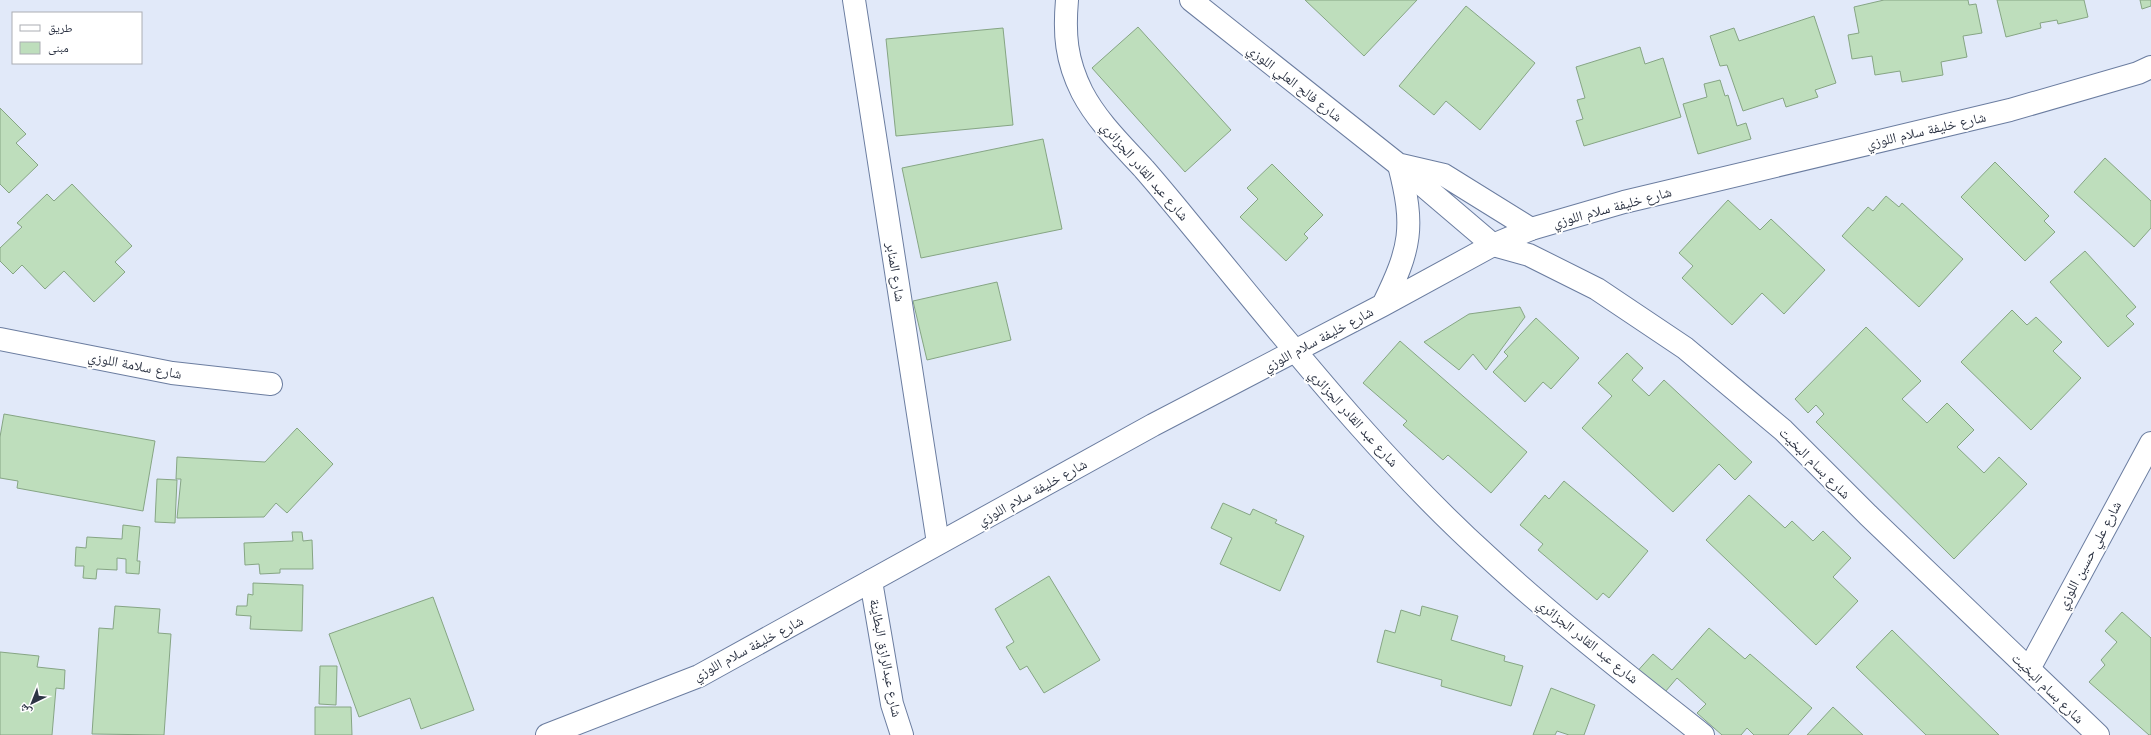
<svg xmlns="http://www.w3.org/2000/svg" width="2151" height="735" viewBox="0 0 2151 735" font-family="Inter,'Noto Naskh Arabic',sans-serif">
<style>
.building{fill:#bedebc;stroke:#86a584}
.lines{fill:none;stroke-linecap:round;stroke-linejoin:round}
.minor-casing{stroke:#6b7da0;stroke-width:24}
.tertiary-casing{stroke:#6b7da0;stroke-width:24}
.minor{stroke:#fff;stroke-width:22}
.tertiary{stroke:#fff;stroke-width:22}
.labels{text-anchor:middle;stroke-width:4;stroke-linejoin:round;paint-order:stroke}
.street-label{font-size:14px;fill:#2d3444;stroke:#fff}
</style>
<rect width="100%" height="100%" fill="#e1e9f9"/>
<path class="building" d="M1305,0H1417L1364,56Z
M1884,0H1968L1969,5L1976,4L1982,33L1963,36L1967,57L1941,62L1943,75L1902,82L1900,71L1875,75L1872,56L1852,59L1848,35L1859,33L1854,7Z
M1997,0H2084L2088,17L2058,24L2057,20L2040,23L2041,28L2006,37Z
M2140,0H2151V6L2142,9Z
M1466,6L1535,63L1480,130L1446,101L1434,115L1399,86Z
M1814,16L1836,83L1815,90L1818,97L1786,107L1783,98L1743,111L1727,65L1720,66L1710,36L1734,28L1739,41Z
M1138,27L1231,130L1185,172L1092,68Z
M1003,28L1013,125L896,136L886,39Z
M1640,47L1645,64L1663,58L1681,117L1584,146L1576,121L1583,119L1577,100L1585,98L1576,67Z
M1720,80L1725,96L1728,95L1737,126L1746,123L1751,139L1698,154L1683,104L1707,97L1704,84Z
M0,108L26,134L16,143L38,165L9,193L0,184Z
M1043,139L1062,229L921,258L902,168Z
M2105,158L2151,201V228L2134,247L2074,192Z
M1995,162L2049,216L2044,221L2055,232L2025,261L1961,197Z
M1272,164L1323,215L1304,234L1308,238L1286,261L1240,217L1258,199L1247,188Z
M72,184L132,246L115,262L125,272L94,302L64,271L45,289L22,265L13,274L0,261V248L22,227L17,223L47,194L54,201Z
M1886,196L1899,207L1902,203L1963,259L1919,307L1842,236L1868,207L1873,211Z
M1728,200L1760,230L1771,219L1825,270L1784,314L1762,293L1732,325L1682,278L1693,266L1679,253Z
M2085,251L2136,307L2126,316L2134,324L2108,347L2050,282Z
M997,282L1011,340L927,360L913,301Z
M1520,307L1525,317L1486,370L1473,354L1459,370L1424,342L1469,314Z
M2012,310L2027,325L2036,317L2062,342L2053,351L2081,378L2031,430L1961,362Z
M1536,318L1579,358L1551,389L1543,382L1525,402L1493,372L1508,356L1504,352Z
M1866,327L1921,381L1902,399L1927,423L1947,403L1974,430L1957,447L1984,473L1999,457L2027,484L1954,559L1816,422L1824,414L1816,405L1808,413L1795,399Z
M1400,341L1527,452L1491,493L1448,455L1443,460L1403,425L1407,421L1363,383Z
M1627,353L1643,368L1632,380L1649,396L1664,380L1752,462L1735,480L1719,464L1673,512L1582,428L1612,396L1598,383Z
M4,414L155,441L143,511L17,488L18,481L0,478V437Z
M297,428L333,464L287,513L276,503L264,517L177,518L181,479H176L177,457L265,462Z
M157,479L177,480L175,523L155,522Z
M1564,481L1648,551L1609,598L1603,593L1597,600L1538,550L1543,544L1520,525L1545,495L1549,499Z
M1749,495L1785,528L1792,521L1813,541L1823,531L1851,558L1833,577L1858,601L1816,645L1706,540Z
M1223,503L1250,515L1253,509L1277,520L1275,523L1304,536L1280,591L1220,564L1232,538L1211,528Z
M123,525L140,527L137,561H140L139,574L126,573V559L117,558V570L97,569L96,579L83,578L84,566H75L76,547L86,548L87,537L122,539Z
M292,532H302L303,541L312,540L313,569H280V573L260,574L259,564L245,565L244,543L293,541Z
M1049,576L1100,660L1044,693L1027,666L1020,670L1006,647L1014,642L995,609Z
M253,583L303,585L302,631L250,629L251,616L236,615L237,606H247L248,594L253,595Z
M433,597L474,710L421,729L410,698L359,717L329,634Z
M115,606L160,609L158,633L171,634L164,735L92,734L99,628L113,629Z
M1422,606L1458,616L1451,640L1505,656L1504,661L1523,666L1511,706L1441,686L1442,680L1377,662L1385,630L1395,633L1401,610L1420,616Z
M2122,612L2151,638V735H2149L2089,682L2105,665L2101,660L2117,642L2105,631Z
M1709,628L1745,659L1750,654L1812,708L1788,735H1754L1747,728L1741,735H1722L1697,713L1706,704L1677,678L1659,699L1633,676L1653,654L1672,670Z
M1892,630L1999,735H1926L1856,667Z
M0,652L39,656L37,667L65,670L64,689L56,688L52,735H0Z
M320,666H337L336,705L319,704Z
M1551,688L1595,705L1584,735H1569L1557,731L1555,735H1533Z
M315,707H351L352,735H315Z
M1833,707L1863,735H1807Z"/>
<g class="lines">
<defs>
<path id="minor" d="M854,0L938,543
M1067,0C1064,34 1066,60 1082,92C1097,121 1122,145 1144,169C1165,193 1185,218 1205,242C1295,351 1383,462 1488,557C1556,620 1630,677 1703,735
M1191,0L1399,165L1493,245L1529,255L1597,289L1685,348L1783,430L1868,515L2098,735
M1401,165L1444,175L1531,229
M0,339L172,373L271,384
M871,581L892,704L902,735
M2029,669L2151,443"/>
<path id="tertiary" d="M1383,305C1411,248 1415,227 1399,165
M547,735L699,676L1153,425L1383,305L1493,245L1531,229L1624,202L2010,110L2138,73L2151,67"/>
</defs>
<use href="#minor" class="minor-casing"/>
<use href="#tertiary" class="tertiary-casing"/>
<use href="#minor" class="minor"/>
<use href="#tertiary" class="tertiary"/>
</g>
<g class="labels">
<g class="street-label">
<text transform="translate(1295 83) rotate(38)" y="5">شارع فالح العلي اللوزي</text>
<text transform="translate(1926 130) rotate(-13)" y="5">شارع خليفة سلام اللوزي</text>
<text transform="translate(1145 171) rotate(49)" y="5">شارع عبد القادر الجزائري</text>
<text transform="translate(1612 207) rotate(-15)" y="5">شارع خليفة سلام اللوزي</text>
<text transform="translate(896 272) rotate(81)" y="5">شارع المنابر</text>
<text transform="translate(1318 339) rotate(-28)" y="5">شارع خليفة سلام اللوزي</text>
<text transform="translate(135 365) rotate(11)" y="5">شارع سلامة اللوزي</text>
<text transform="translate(1354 418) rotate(48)" y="5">شارع عبد القادر الجزائري</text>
<text transform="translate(1815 463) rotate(45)" y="5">شارع بسام البخيت</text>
<text transform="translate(1032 492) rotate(-29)" y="5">شارع خليفة سلام اللوزي</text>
<text transform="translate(2089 555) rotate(-62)" y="5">شارع علي حسين اللوزي</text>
<text transform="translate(1588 641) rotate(39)" y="5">شارع عبد القادر الجزائري</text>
<text transform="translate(748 648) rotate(-28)" y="5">شارع خليفة سلام اللوزي</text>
<text transform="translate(886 658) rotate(79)" y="5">شارع عبدالرازق البطاينة</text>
<text transform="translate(2048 688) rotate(44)" y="5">شارع بسام البخيت</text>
</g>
</g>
<rect x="12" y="12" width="130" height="52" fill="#ffffff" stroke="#abaeb4"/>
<rect x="20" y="25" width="20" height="6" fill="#ffffff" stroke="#abaeb4"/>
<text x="48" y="32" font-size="12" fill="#2d3444">طريق</text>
<rect x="20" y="42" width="20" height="12" fill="#bedebc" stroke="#abaeb4"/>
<text x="48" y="52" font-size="12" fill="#2d3444">مبنى</text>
<g transform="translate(32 703) rotate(223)" stroke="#ffffff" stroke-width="3" paint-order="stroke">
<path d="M0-3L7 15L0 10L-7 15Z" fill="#2d3444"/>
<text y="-6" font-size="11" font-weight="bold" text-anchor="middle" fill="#2d3444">ش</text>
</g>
</svg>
